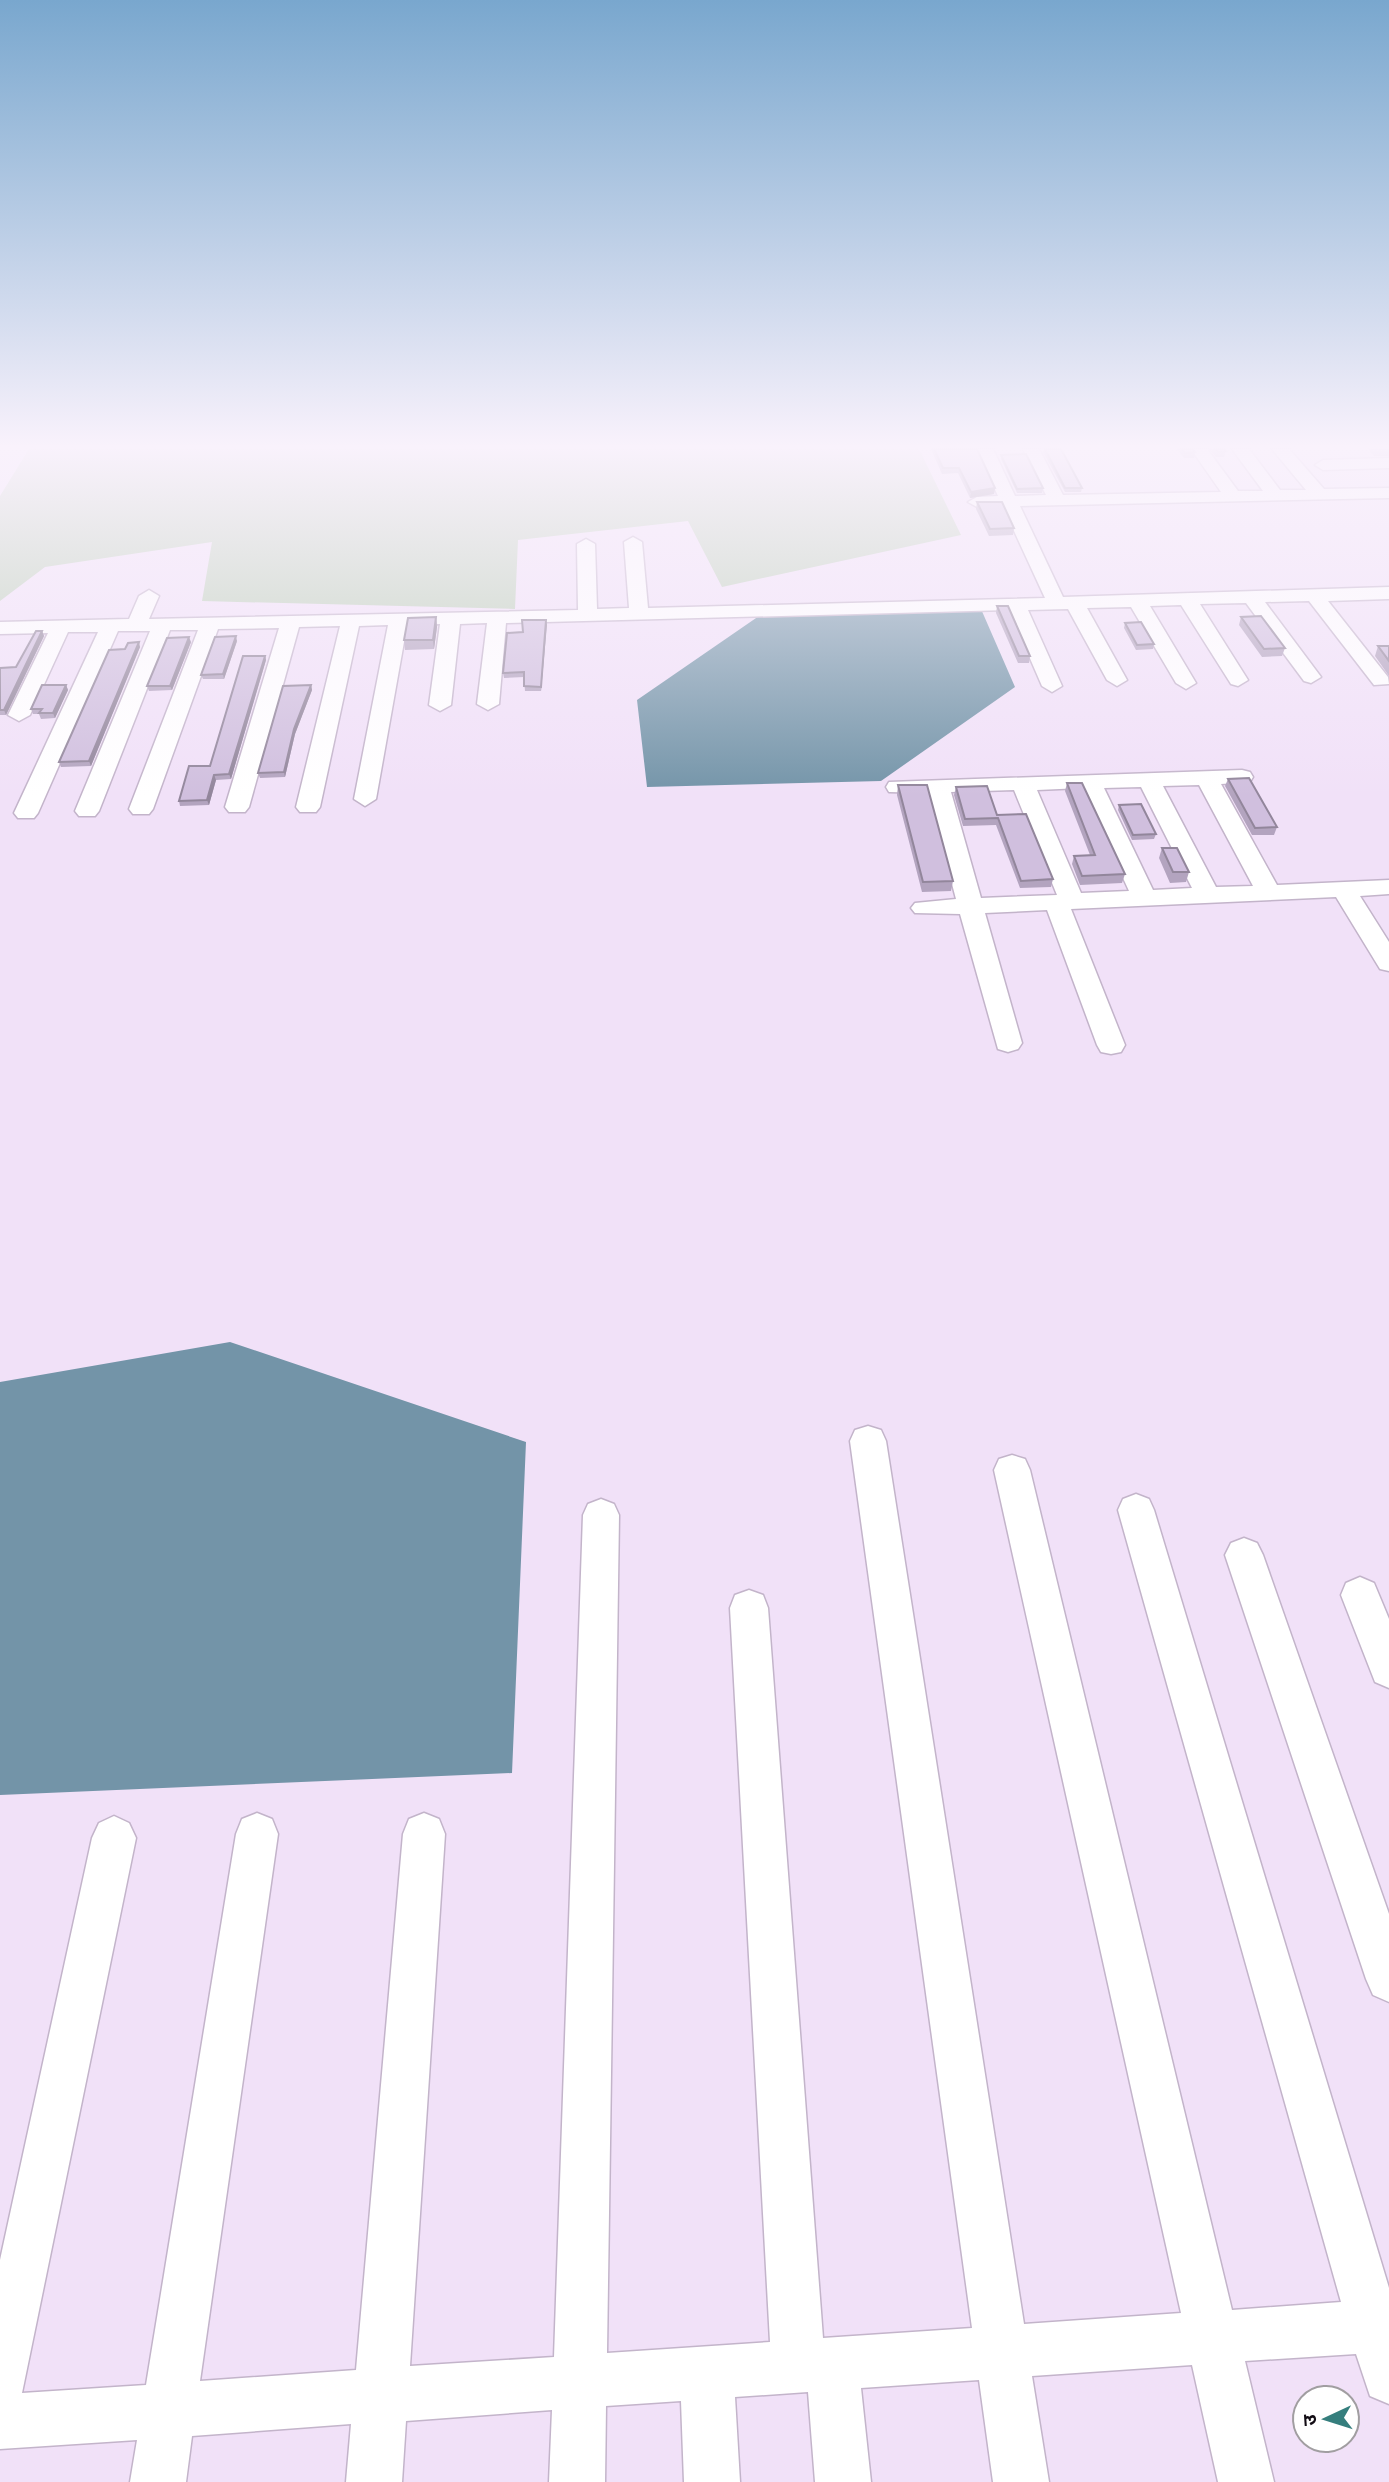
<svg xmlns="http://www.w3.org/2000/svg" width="1389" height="2482" viewBox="0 0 1389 2482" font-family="'Varela Round','Noto Sans Devanagari',sans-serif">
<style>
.green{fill:#bbceb7}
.water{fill:#7394a8}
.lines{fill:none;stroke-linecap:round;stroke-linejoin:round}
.minor-casing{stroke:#c3b4ca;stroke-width:3}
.minor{fill:#fff;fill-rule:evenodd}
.wall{fill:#b3a4bf}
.shaded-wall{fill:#92869b}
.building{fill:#d0bfde;stroke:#92869b;stroke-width:2}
</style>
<rect width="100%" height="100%" fill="#f1e1f8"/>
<path class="green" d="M29,449H919L961,535L722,587L688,521L518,540L515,609L202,601L212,542L45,567L0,601V496Z"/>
<path class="water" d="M981,609L1015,687L881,781L647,787L637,700L759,616Z
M230,1342L526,1442L512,1773L0,1795V1382Z"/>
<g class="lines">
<defs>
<path id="minor" d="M977,449H993L1015,496L1046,495L1023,449H1039L1063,495L1221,492L1191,449H1207L1238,491H1263L1232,449H1249L1280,490H1306L1272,449H1289L1324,489L1389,488V498L1020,506L1063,597L1389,587V599L1328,601L1388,677L1389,684L1374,685L1309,601L1265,602L1321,677L1311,683L1304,681L1246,603L1200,604L1248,680L1238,686L1231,684L1181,605L1150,606L1196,683L1186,689L1176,683L1131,607L1087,608L1127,680L1117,686L1107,680L1068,609L1028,610L1062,686L1052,692L1042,686L1009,610L506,623L499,704L488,710L477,704L487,623L460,624L451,705L440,711L429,705L440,624L407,625L376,799L365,806L354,799L388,625L359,626L320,807L316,812H300L296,807L340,626L299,627L249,807L245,812H229L225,807L279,628L218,629L153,809L149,814H133L129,809L198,630H170L99,811L95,816H79L75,811L150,631H118L38,813L34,818H18L14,813L98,632H68L30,715L19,721L8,715L48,633L0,634V622L129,619L139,596L149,590L159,596L149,619L578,610L577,544L586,539L595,544L597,609L629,608L624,542L633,537L642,542L648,608L1045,598L1003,507H977L968,502L977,497L998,496Z
M1389,458V468L1323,470L1315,465L1323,460Z
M1242,770L1250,772L1253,777L1250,782L1221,784L1277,885L1389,880V894L1360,896L1389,942V971L1380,969L1336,897L1071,909L1125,1045L1121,1052L1111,1054L1101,1052L1097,1045L1047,910L985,913L1022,1043L1018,1049L1008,1052L998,1049L960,914L915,913L911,908L915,903L956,899L928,793L889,792L886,787L889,782ZM1199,785L1253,886L1216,887L1163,786ZM1141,787L1192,888L1153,890L1104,788ZM1082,788L1129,891L1081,893L1037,790ZM1014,790L1057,895L981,898L951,792Z
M868,1426L881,1430L886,1441L1024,2324L1181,2313L994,1470L999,1459L1012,1455L1025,1459L1030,1470L1232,2310L1341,2302L1118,1510L1123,1499L1136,1494L1149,1499L1154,1510L1389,2288V2404L1370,2396L1356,2354L1245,2361L1274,2482H1218L1192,2365L1032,2376L1049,2482H993L979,2380L861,2388L871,2482H815L808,2392L735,2397L740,2482H684L681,2401L606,2406L605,2482H549L552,2410L406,2421L402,2482H346L351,2424L192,2436L186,2482H130L137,2440L0,2449V2260L92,1838L99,1823L114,1816L129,1823L136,1838L22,2393L146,2385L236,1834L242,1819L257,1813L272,1819L278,1834L200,2381L356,2370L403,1834L409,1819L424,1813L439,1819L445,1834L410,2366L554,2357L583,1515L588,1504L601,1499L614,1504L619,1515L607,2353L770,2342L730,1608L735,1595L749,1590L763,1595L768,1608L823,2338L972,2328L850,1441L855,1430Z
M1244,1538L1257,1543L1263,1555L1389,1914V2002L1373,1995L1366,1979L1225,1555L1231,1543Z
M1360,1577L1374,1583L1389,1619V1688L1375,1682L1341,1595L1346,1583Z"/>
</defs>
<use href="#minor" class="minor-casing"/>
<use href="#minor" class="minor"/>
</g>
<path class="wall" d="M931,449H977L995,488L994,494L970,498L958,473L942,474Z
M1044,449H1061L1082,488L1081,492H1065L1043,452Z
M1177,449H1193L1195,452L1194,458H1184Z
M1209,449H1224L1226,451L1224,457H1216Z
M1368,449H1389V456H1374Z
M1001,455L1043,488L1042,493H1017L1001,459Z
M977,502L1014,528L1013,535L989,536L976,509Z
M997,606L1030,656L1029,663H1018L996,613Z
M436,617L437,627L434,649L405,650L404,640Z
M1241,617L1285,648L1282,656L1262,657L1239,625Z
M546,620L541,691H525L524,677L504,678L503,673L523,632Z
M1125,623L1154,644L1153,649L1136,650L1124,628Z
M42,631L44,636L6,715H0V668L16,667Z
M237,641L224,679H203L201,675Z
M191,642L172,690L149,691L147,686Z
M1378,646H1389V676L1375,656Z
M140,647L91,766L61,767L59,762L125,649Z
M265,656L266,660L231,779L216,780L209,805L180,806L179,801L210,766Z
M66,685L68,690L55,718L41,719L39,714H33L31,709Z
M311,685L312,690L295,734L285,777L260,778L258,773Z
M1228,779L1277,827L1274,835H1252L1225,786Z
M1067,783L1125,874L1122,883L1080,885L1072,864L1074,856L1090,855L1065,791Z
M898,785L953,881L951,891L922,892L897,795Z
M956,787L997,815L1053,879L1051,887L1020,888L996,825L963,826L954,795Z
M1119,805L1156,834L1154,839L1132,840L1118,810Z
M1162,848L1189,872L1186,882L1170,883L1159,858Z"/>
<path class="shaded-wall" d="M995,488L994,494L970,498L971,492Z
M436,617L437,627L434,649L433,640Z
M546,620L547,625L541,691V687Z
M42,631L44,636L6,715L4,710Z
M236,636L237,641L224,679L223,674Z
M189,637L191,642L172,690L170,686Z
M139,642L140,647L91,766L89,761Z
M265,656L266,660L231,779L229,774Z
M66,685L68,690L55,718L53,713Z
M311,685L312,690L295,734L285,777L284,772L294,729Z
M214,775L216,780L209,805L207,800Z"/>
<path class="building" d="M934,449H977L995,488L971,492L959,468H943Z
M1045,449H1061L1082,488H1065Z
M1182,449H1193L1195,452L1185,453Z
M1215,449H1224L1226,451L1218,452Z
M1026,454L1043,488L1017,489L1001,455Z
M977,502H1002L1014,528L990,529Z
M997,606H1008L1030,656H1019Z
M1261,616L1285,648L1264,649L1241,617Z
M436,617L433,640H404L408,618Z
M522,620H546L541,687L524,686V672L503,673L507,633L523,632Z
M1141,622L1154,644L1137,645L1125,623Z
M36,631H42L4,710H0V668L16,667Z
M236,636L223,674L201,675L215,637Z
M189,637L170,686H147L167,638Z
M139,642L89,761L59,762L109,650L125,649L128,643Z
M1378,646H1389V661Z
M243,656H265L229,774L214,775L207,800L179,801L189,766H210Z
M42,685H66L53,713H39L42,709H31Z
M311,685L294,729L284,772L258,773L283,686Z
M1249,778L1277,827L1255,828L1228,779Z
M1067,783H1082L1125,874L1082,876L1074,856L1095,855Z
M898,785H927L953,881L923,882Z
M987,786L997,815L1026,814L1053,879L1021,881L998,818L965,819L956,787Z
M1141,804L1156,834L1133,835L1119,805Z
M1162,848H1177L1189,872H1173Z"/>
<linearGradient id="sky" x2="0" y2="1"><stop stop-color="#79a7ce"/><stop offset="0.56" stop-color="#f9f2fc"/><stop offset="1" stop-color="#f9f2fc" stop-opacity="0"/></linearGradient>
<rect width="1389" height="797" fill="url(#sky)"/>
<g transform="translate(1326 2419) rotate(266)"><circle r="33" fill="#ffffff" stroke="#a19ea1" stroke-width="2"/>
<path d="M0-5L12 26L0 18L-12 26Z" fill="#357e7d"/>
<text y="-10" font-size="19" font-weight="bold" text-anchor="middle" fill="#130d15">उ</text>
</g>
</svg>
